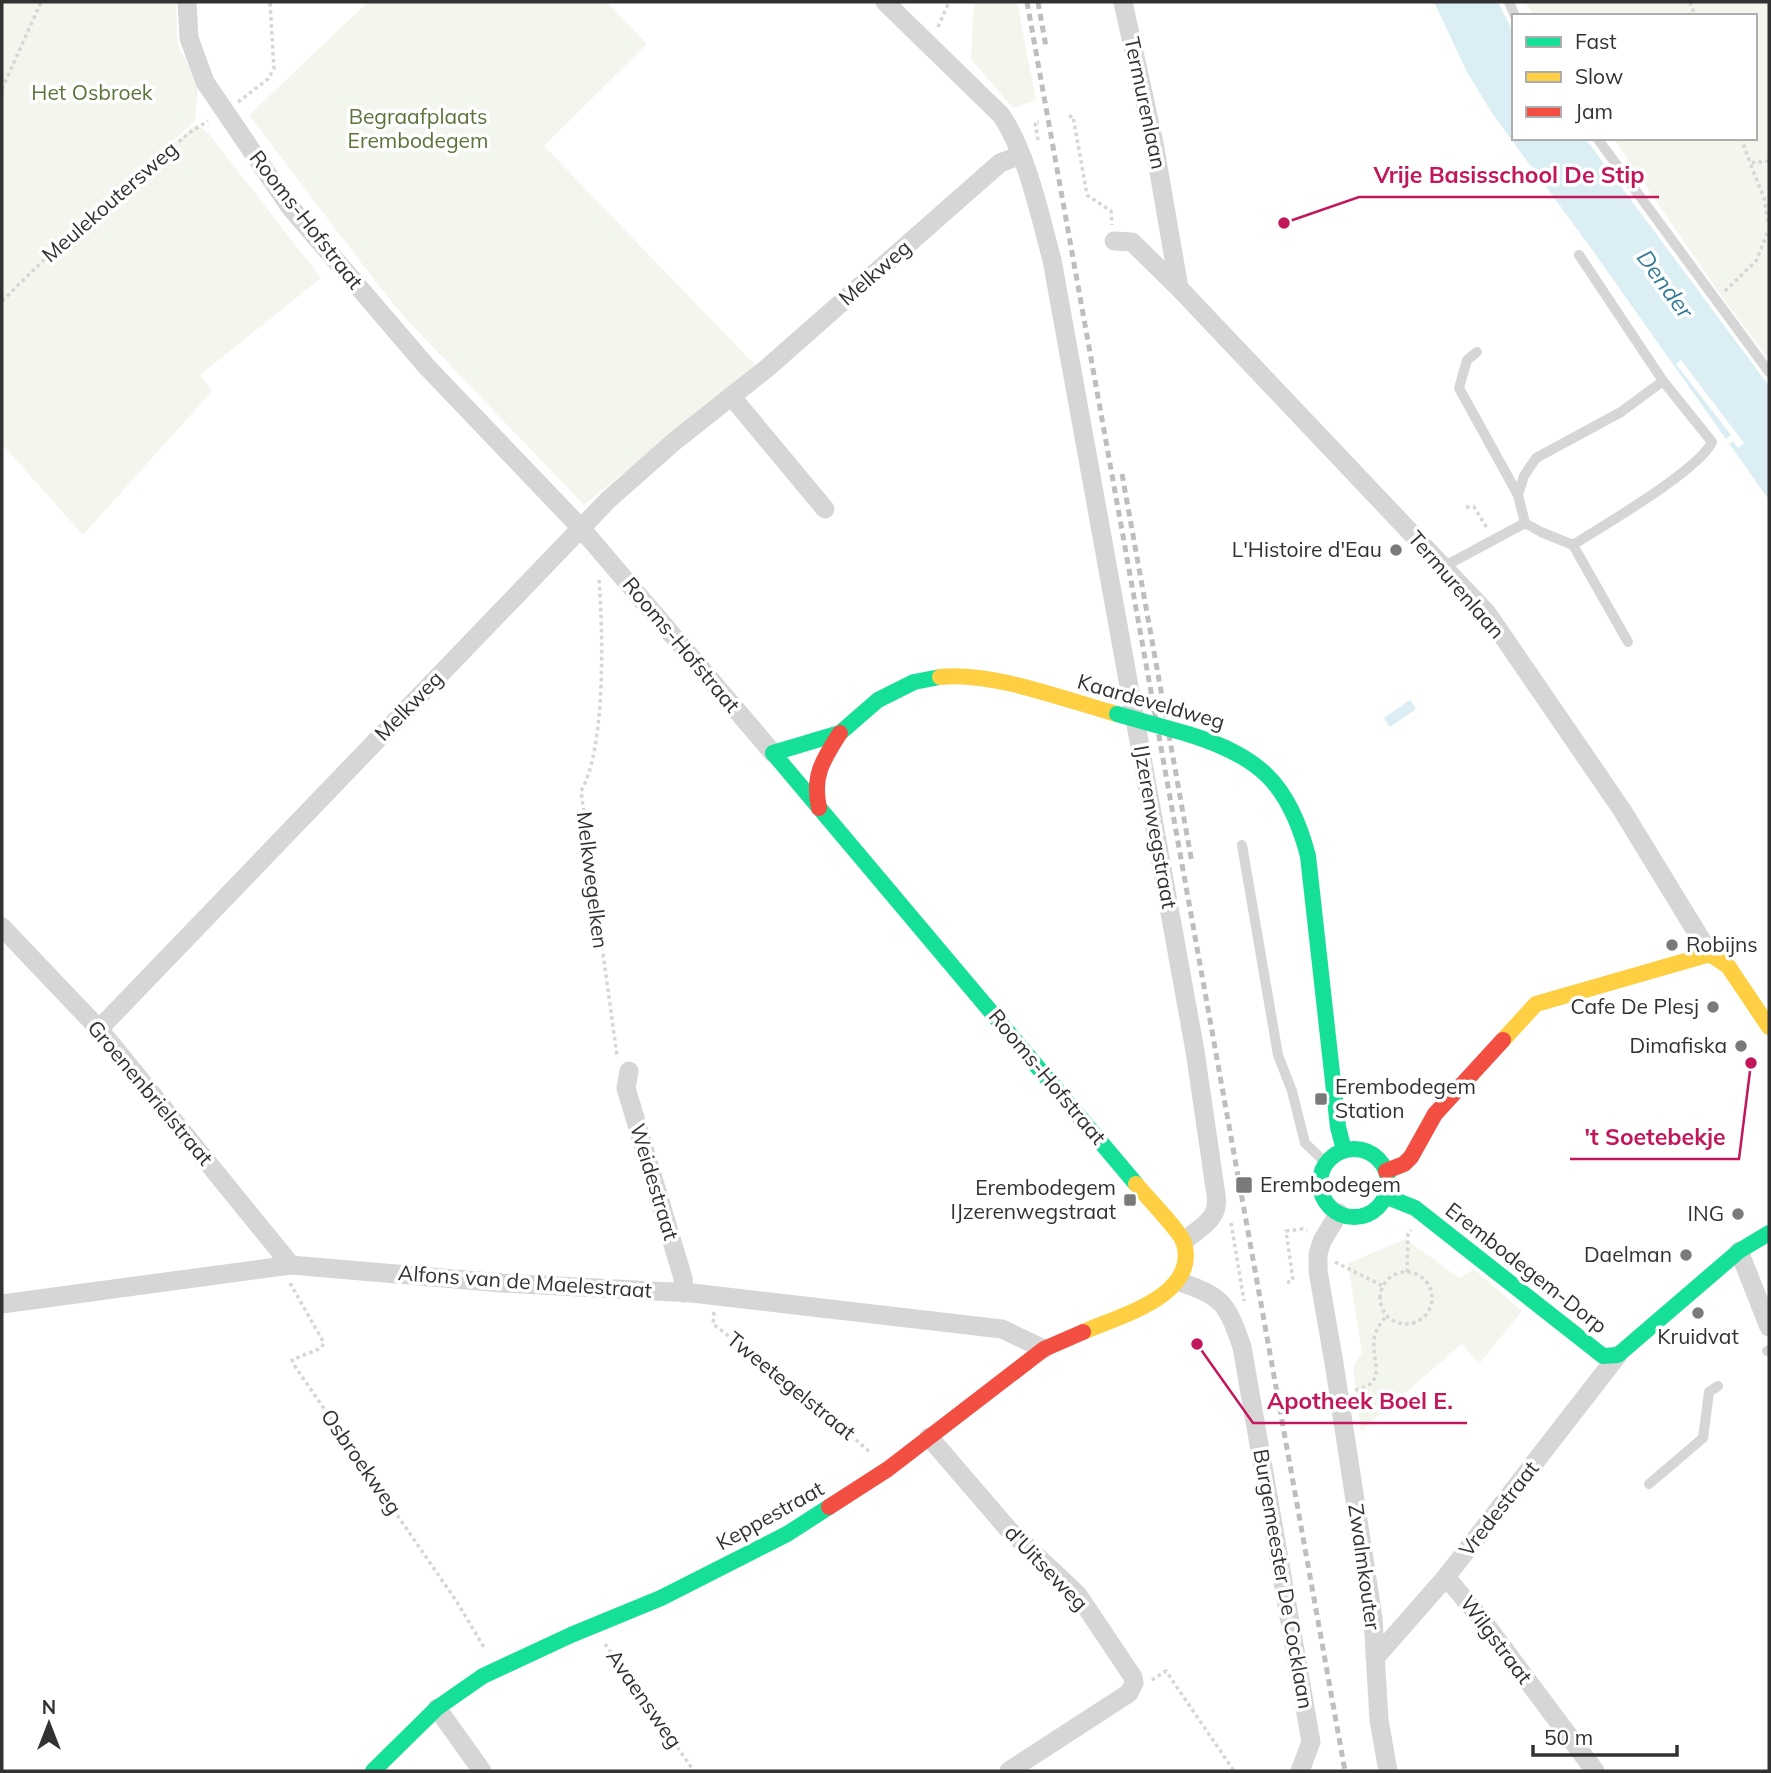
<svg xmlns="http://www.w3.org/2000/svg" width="1771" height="1773" viewBox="0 0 1771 1773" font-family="Mulish,sans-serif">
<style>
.green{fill:#f3f6ed}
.water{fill:#daeef4}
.pier{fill:#fff}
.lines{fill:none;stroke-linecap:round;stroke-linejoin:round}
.path{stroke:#d6d6d6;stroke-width:3.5;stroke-dasharray:3.5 3.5;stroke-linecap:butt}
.lane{stroke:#d6d6d6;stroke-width:10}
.street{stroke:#d6d6d6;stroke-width:19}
.fast{stroke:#16e098;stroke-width:16}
.slow{stroke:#ffcf43;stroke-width:16}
.jam{stroke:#f24e42;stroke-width:16}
.rail{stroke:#bebebe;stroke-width:5;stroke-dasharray:7 5;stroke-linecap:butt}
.fast-bridge{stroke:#16e098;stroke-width:16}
.poi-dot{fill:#7a7a7a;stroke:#fff;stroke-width:2.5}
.labels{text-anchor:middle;stroke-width:7;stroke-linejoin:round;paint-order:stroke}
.park-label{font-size:21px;fill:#5b7339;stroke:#fff}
.street-label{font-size:21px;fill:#323232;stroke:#fff}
.poi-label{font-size:21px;fill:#323232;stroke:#fff;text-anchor:end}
.water-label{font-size:23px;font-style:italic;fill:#347b97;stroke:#fff}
.leader{fill:none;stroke:#c2185b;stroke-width:2.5}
.callout-dot{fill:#c2185b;stroke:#fff;stroke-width:2.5}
.callout-label{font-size:23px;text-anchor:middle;font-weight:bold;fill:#c2185b;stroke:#fff;stroke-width:7;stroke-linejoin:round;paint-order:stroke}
</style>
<rect width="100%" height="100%" fill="#fff"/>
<path class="green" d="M2,2H176L178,44L198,86L195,120L143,171L196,124L209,134L321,278L200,375L212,391L83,535L2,444Z
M368,2H607L647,44L544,146L756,366L584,505L407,320L379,286L249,115Z
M974,2H1017L1036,100L1013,108L971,59Z
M1525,2H1769V360L1722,297L1613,138H1755V16H1534Z
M1406,1239L1459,1278L1474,1269L1522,1311L1479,1364L1462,1344L1361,1431L1353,1366L1362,1353L1348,1263Z"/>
<path class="water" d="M1434,2H1498L1514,34V138H1585L1769,386V500L1593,251L1492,113L1467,72Z
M1410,700L1416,709L1390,727L1384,718Z"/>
<path class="pier" d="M1681,360L1744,443L1738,448L1733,441L1727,445L1724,441L1731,435L1676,364Z"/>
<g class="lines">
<path class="path" d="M1690,2L1695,16
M938,27L949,2
M2,89L41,2
M238,102L268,79L274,69L270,2
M1069,117L1073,116L1087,195L1111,211L1112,225
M1741,138L1750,163
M1038,140L1035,122H1039
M1769,161L1750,163L1764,198L1769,227
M1725,291L1756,261L1769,229
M2,301L54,250L189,133L208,121
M1466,507H1474L1487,528
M599,580C603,631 606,748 581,791L617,1056
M1231,1223L1244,1301
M1335,1262L1383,1286
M1407,1272L1408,1234L1411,1230
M1380 1298a26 26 0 1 1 52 0a26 26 0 1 1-52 0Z
M290,1283L324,1343L321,1348L292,1360L294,1365L457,1602L485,1649
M1287,1283L1293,1280L1286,1231L1303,1229L1307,1231
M714,1312L713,1324L798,1389L871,1453
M1355,1390C1388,1383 1372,1364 1374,1340C1375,1330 1381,1323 1387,1315
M605,1644L694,1771
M1152,1680L1166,1671L1234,1771"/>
<path class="lane" d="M1509,2L1515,16
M1597,138L1769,372
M1477,352L1467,360L1459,388L1518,495L1525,523
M1518,495L1524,476L1536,458L1621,412L1663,381
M1573,545C1604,525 1698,471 1712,442L1663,381L1579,255
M1443,567L1525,523L1541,532L1573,545L1628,642
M1242,845L1278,1055L1292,1091L1305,1143L1326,1163
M1767,1351L1769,1350
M1649,1484L1703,1438L1709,1392L1718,1386"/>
<path class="street" d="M187,2L189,38L205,82L290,207L427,367L580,527L773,753
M885,2L1001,115C1027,153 1040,216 1052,260L1195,1051L1216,1195C1220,1220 1200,1227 1184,1241
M1123,2L1154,143L1179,288
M1114,241L1132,242L1179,288L1487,613L1622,810L1710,954
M731,396L825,509
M2,927L99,1029L291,1265
M99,1029L608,500L676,440L766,369L1000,163L1021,155
M629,1071L626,1088L683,1278L684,1293
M1339,1213L1322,1241L1318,1254V1271L1334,1363L1373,1618L1379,1720L1388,1771
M1739,1251L1769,1327
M1180,1282C1224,1297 1227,1304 1242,1347L1311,1742L1300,1771
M2,1304L291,1265L502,1283L692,1293L1002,1329L1044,1349
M929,1437L1008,1529L1078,1595L1133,1677L1134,1683L1129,1693L1009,1771
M1446,1577L1483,1621L1595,1771
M1375,1658L1446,1577L1618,1355
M437,1708L482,1771"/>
<path class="fast" d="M940,677L914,682L878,700L840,733L773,753L1136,1184
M1188,734C1259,756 1289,783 1308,856L1338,1127L1344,1150
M1320 1183a34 34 0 1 1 68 0a34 34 0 1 1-68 0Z
M1385,1196L1415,1208L1603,1356L1618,1355L1739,1251L1769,1233
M373,1771L437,1708L483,1676L571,1635L661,1598L787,1534L829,1507"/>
<path class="slow" d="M940,677C991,671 1066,700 1117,714
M1503,1040L1536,1004L1710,954L1728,966L1769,1027
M1083,1332C1119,1316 1199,1296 1184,1243C1181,1232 1145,1195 1136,1184"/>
<path class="jam" d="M819,808C812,775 823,760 840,733
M1386,1171L1404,1164L1411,1157L1435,1114L1503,1040
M829,1507L888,1469L1044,1349L1083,1332"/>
<path class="rail" d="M1027,2L1345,1771
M1038,2L1046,47
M1122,474L1192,863"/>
<path class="fast-bridge" d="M1117,714L1188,734"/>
</g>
<g class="poi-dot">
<circle cx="1396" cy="550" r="7"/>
<circle cx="1672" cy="945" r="7"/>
<circle cx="1713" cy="1007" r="7"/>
<circle cx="1741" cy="1046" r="7"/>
<rect x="1314" y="1092" width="14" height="14" rx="3.5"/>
<rect x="1235" y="1176" width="18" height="18" rx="3.5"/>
<rect x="1123" y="1193" width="14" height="14" rx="3.5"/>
<circle cx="1738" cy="1214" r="7"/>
<circle cx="1686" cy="1255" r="7"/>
<circle cx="1698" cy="1313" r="7"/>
</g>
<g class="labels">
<g class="park-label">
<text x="92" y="100">Het Osbroek</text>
<text x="418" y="124">Begraafplaats<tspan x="418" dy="24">Erembodegem</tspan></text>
</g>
<g class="street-label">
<text transform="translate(1145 103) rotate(78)" y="7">Termurenlaan</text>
<text transform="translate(110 202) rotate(-41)" y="7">Meulekoutersweg</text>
<text transform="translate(306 220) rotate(52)" y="7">Rooms-Hofstraat</text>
<text transform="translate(875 273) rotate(-41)" y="7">Melkweg</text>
<text transform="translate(1456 585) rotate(49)" y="7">Termurenlaan</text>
<text transform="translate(681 645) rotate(50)" y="7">Rooms-Hofstraat</text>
<text transform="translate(1151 702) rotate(16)" y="7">Kaardeveldweg</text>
<text transform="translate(409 706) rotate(-46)" y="7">Melkweg</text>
<text transform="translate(1155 827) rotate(80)" y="7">IJzerenwegstraat</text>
<text transform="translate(592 880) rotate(83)" y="7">Melkwegelken</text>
<text transform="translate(1047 1077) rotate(50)" y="7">Rooms-Hofstraat</text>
<text transform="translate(150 1093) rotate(50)" y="7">Groenenbrielstraat</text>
<text transform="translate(654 1182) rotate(73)" y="7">Weidestraat</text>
<text transform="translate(1526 1268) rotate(38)" y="7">Erembodegem-Dorp</text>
<text transform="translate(525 1282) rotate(4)" y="7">Alfons van de Maelestraat</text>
<text transform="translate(791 1386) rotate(39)" y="7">Tweetegelstraat</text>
<text transform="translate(361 1462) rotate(55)" y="7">Osbroekweg</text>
<text transform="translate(1499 1509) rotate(-52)" y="7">Vredestraat</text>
<text transform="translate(770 1516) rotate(-29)" y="7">Keppestraat</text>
<text transform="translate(1364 1567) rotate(82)" y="7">Zwalmkouter</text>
<text transform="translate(1046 1568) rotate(46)" y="7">d'Uitseweg</text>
<text transform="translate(1283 1579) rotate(80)" y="7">Burgemeester De Cocklaan</text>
<text transform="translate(1496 1640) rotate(53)" y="7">Wilgstraat</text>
<text transform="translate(644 1699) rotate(55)" y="7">Avaensweg</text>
</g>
<g class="poi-label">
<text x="1382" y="557">L'Histoire d'Eau</text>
<text x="1686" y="952" text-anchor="start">Robijns</text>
<text x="1699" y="1014">Cafe De Plesj</text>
<text x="1727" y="1053">Dimafiska</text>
<text x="1335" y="1094" text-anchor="start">Erembodegem<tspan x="1335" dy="24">Station</tspan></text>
<text x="1260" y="1192" text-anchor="start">Erembodegem</text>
<text x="1116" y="1195">Erembodegem<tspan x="1116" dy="24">IJzerenwegstraat</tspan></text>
<text x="1724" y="1221">ING</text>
<text x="1672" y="1262">Daelman</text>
<text x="1698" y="1344" text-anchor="middle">Kruidvat</text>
</g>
<g class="water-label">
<text transform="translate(1665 284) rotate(54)" y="8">Dender</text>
</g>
</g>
<path class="leader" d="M1284 223L1359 197H1659M1751 1063L1739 1159H1570M1197 1344L1253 1423H1467"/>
<g class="callout-dot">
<circle cx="1284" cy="223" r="7"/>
<circle cx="1751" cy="1063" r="7"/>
<circle cx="1197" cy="1344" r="7"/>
</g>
<g class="callout-label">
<text x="1509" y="183">Vrije Basisschool De Stip</text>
<text x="1655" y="1145">'t Soetebekje</text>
<text x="1360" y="1409">Apotheek Boel E.</text>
</g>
<rect width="1771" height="1773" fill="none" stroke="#323232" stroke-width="7"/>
<rect x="1512" y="14" width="245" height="126" fill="#ffffff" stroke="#adadad" stroke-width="2"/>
<rect x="1526" y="37" width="35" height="10" fill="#16e098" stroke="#adadad" stroke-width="2"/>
<text x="1575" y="49" font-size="21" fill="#323232">Fast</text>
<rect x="1526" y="72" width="35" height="10" fill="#ffcf43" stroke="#adadad" stroke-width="2"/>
<text x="1575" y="84" font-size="21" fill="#323232">Slow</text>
<rect x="1526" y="107" width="35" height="10" fill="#f24e42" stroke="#adadad" stroke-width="2"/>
<text x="1575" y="119" font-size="21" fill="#323232">Jam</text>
<g transform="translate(49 1724)" stroke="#ffffff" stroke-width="5" paint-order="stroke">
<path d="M0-5L12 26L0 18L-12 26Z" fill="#323232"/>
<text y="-10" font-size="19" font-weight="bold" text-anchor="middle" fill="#323232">N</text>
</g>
<path d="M1533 1745v10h144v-10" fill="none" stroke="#323232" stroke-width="3.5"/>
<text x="1544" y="1745" font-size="21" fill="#323232" stroke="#ffffff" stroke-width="5" paint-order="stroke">50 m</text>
</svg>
